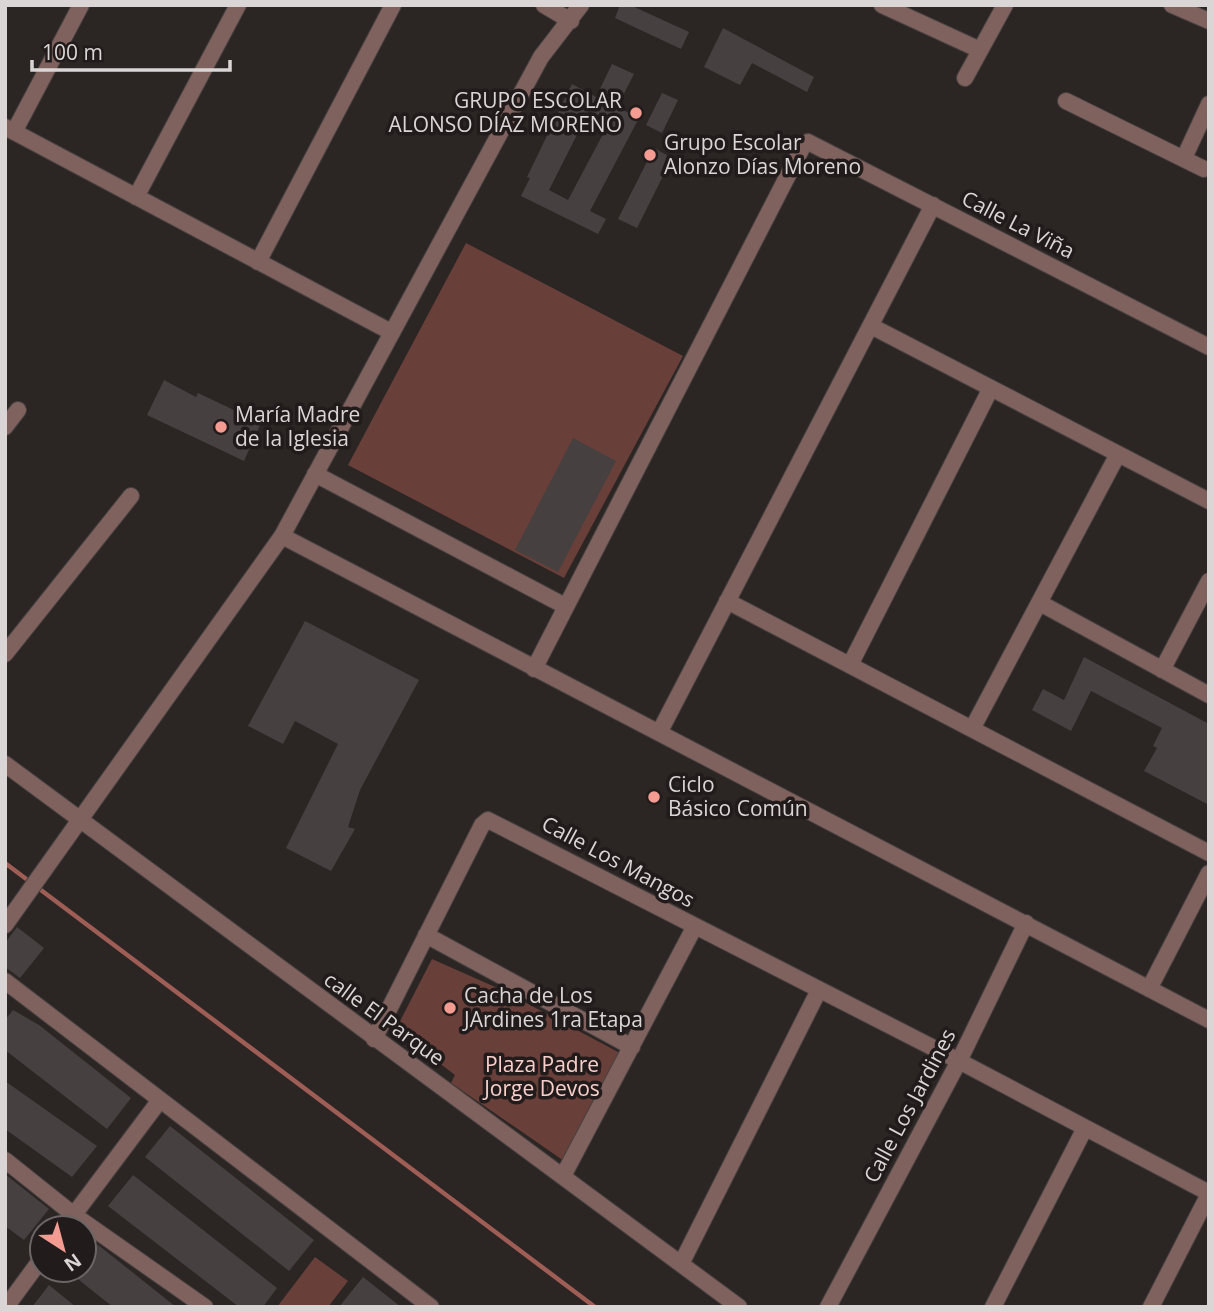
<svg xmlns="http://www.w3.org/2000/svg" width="1214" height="1312" viewBox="0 0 1214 1312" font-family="'Open Sans',sans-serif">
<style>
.green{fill:#693f3a}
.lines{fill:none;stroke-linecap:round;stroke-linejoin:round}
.stream{stroke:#9e5d55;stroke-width:4.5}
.building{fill:#474040;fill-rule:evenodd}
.minor-casing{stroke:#474140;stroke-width:18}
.minor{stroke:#7f625e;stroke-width:16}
.poi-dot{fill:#f59c92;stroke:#211c1b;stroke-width:2.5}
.labels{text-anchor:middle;stroke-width:7;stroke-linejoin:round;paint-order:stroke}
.poi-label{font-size:21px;fill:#dad6d5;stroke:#211c1b;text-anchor:start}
.street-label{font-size:21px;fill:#dad6d5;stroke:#211c1b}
.park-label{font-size:21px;fill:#f8cfca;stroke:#211c1b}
</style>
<rect width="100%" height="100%" fill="#2b2524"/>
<path class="green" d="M466,243L683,356L564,578L348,465Z
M432,959L502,990L620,1053L564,1161L451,1083L455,1075L401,1034L398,1025Z
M315,1257L348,1281L328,1307H277Z"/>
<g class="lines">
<path class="stream" d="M5,863L595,1307"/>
</g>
<path class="building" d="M620,5H630L689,32L681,49L615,18Z
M723,28L814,77L807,92L752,63L740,85L704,67Z
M612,64L634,74L617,107L639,118L590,211L606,219L598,234L521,196L530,178L527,177L572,84L596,97ZM589,111L610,121L568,200L549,190Z
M662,93L678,100L662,133L646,125Z
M654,148L672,158L637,228L618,219Z
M164,380L196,397L198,393L261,423L244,461L147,415Z
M573,438L616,461L558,572L515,550Z
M305,621L419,680L360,790L348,827L355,829L331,871L286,848L338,744L295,721L283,744L248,726Z
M1084,657L1209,724V805L1144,771L1157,748L1153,746L1162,728L1091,691L1071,731L1032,710L1043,689L1064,700Z
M17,927L44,948L20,978L5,967V943Z
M13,1010L39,1025L131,1098L107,1129L5,1050V1020Z
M5,1081L97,1146L72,1177L5,1129Z
M170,1126L314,1240L289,1271L145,1157Z
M5,1174L49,1209L24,1240L5,1226Z
M133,1175L277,1288L263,1307H239L108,1206Z
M84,1235L102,1248L176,1307H113L89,1288L67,1270H84Z
M363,1277L401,1307H339Z
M49,1285L76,1307H32Z"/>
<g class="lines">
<defs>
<path id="minor" d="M544,5L571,21
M882,5L980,50
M1172,5L1209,21
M965,78L1005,5
M1066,101L1204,169
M5,127L391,332
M14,132L81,5
M1184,158L1209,104
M136,197L238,5
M258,262L393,5
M871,326L1209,501
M5,427L18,410
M315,474L565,606
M282,536L1209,1020
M727,601L1209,853
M1040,603L1209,695
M5,654L131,496
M850,665L991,388
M534,669L803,146L808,142L1209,347
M1162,670L1209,581
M972,729L1118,454
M659,733L933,205
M5,764L739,1307
M5,925L282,536L541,57L581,5
M426,935L632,1047
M5,981L431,1307
M1149,989L1209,873
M374,1039L482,825L488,820L959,1061L1209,1193
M5,1160L74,1215L205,1307
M563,1176L695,926
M64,1228L160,1100
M681,1264L819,990
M6,1307L42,1258
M828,1307L959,1061L1026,923
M993,1307L1085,1128
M1151,1307L1209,1194"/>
</defs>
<use href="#minor" class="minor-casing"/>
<use href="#minor" class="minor"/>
</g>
<g class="poi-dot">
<circle cx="636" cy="113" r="7"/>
<circle cx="650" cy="155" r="7"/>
<circle cx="221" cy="427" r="7"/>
<circle cx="654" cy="797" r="7"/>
<circle cx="450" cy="1008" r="7"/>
</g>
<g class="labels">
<g class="poi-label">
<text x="622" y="108" text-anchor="end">GRUPO ESCOLAR<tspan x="622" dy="24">ALONSO DÍAZ MORENO</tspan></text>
<text x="664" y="150">Grupo Escolar<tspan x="664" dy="24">Alonzo Días Moreno</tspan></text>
<text x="235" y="422">María Madre<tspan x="235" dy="24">de la Iglesia</tspan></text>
<text x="668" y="792">Ciclo<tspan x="668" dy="24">Básico Común</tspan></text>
<text x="464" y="1003">Cacha de Los<tspan x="464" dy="24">JArdines 1ra Etapa</tspan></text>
</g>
<g class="street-label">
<text transform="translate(1018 225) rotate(27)" y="7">Calle La Viña</text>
<text transform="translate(618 862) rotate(28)" y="7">Calle Los Mangos</text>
<text transform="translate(384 1019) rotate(36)" y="7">calle El Parque</text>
<text transform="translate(910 1106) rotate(-62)" y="7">Calle Los Jardines</text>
</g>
<g class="park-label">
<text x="542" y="1072">Plaza Padre<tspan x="542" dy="24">Jorge Devos</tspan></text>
</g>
</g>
<rect width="1214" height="1312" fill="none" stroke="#dad6d5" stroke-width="14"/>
<g transform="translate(63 1249) rotate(144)"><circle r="33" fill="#211c1b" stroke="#6b6665" stroke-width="2"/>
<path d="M0-5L12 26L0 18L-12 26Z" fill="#f59c92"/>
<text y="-10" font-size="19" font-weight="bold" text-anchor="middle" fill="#dad6d5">N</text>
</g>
<path d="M32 60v10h198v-10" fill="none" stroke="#dad6d5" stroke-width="3.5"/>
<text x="42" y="60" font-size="21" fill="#dad6d5" stroke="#211c1b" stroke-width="5" paint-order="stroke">100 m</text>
</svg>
